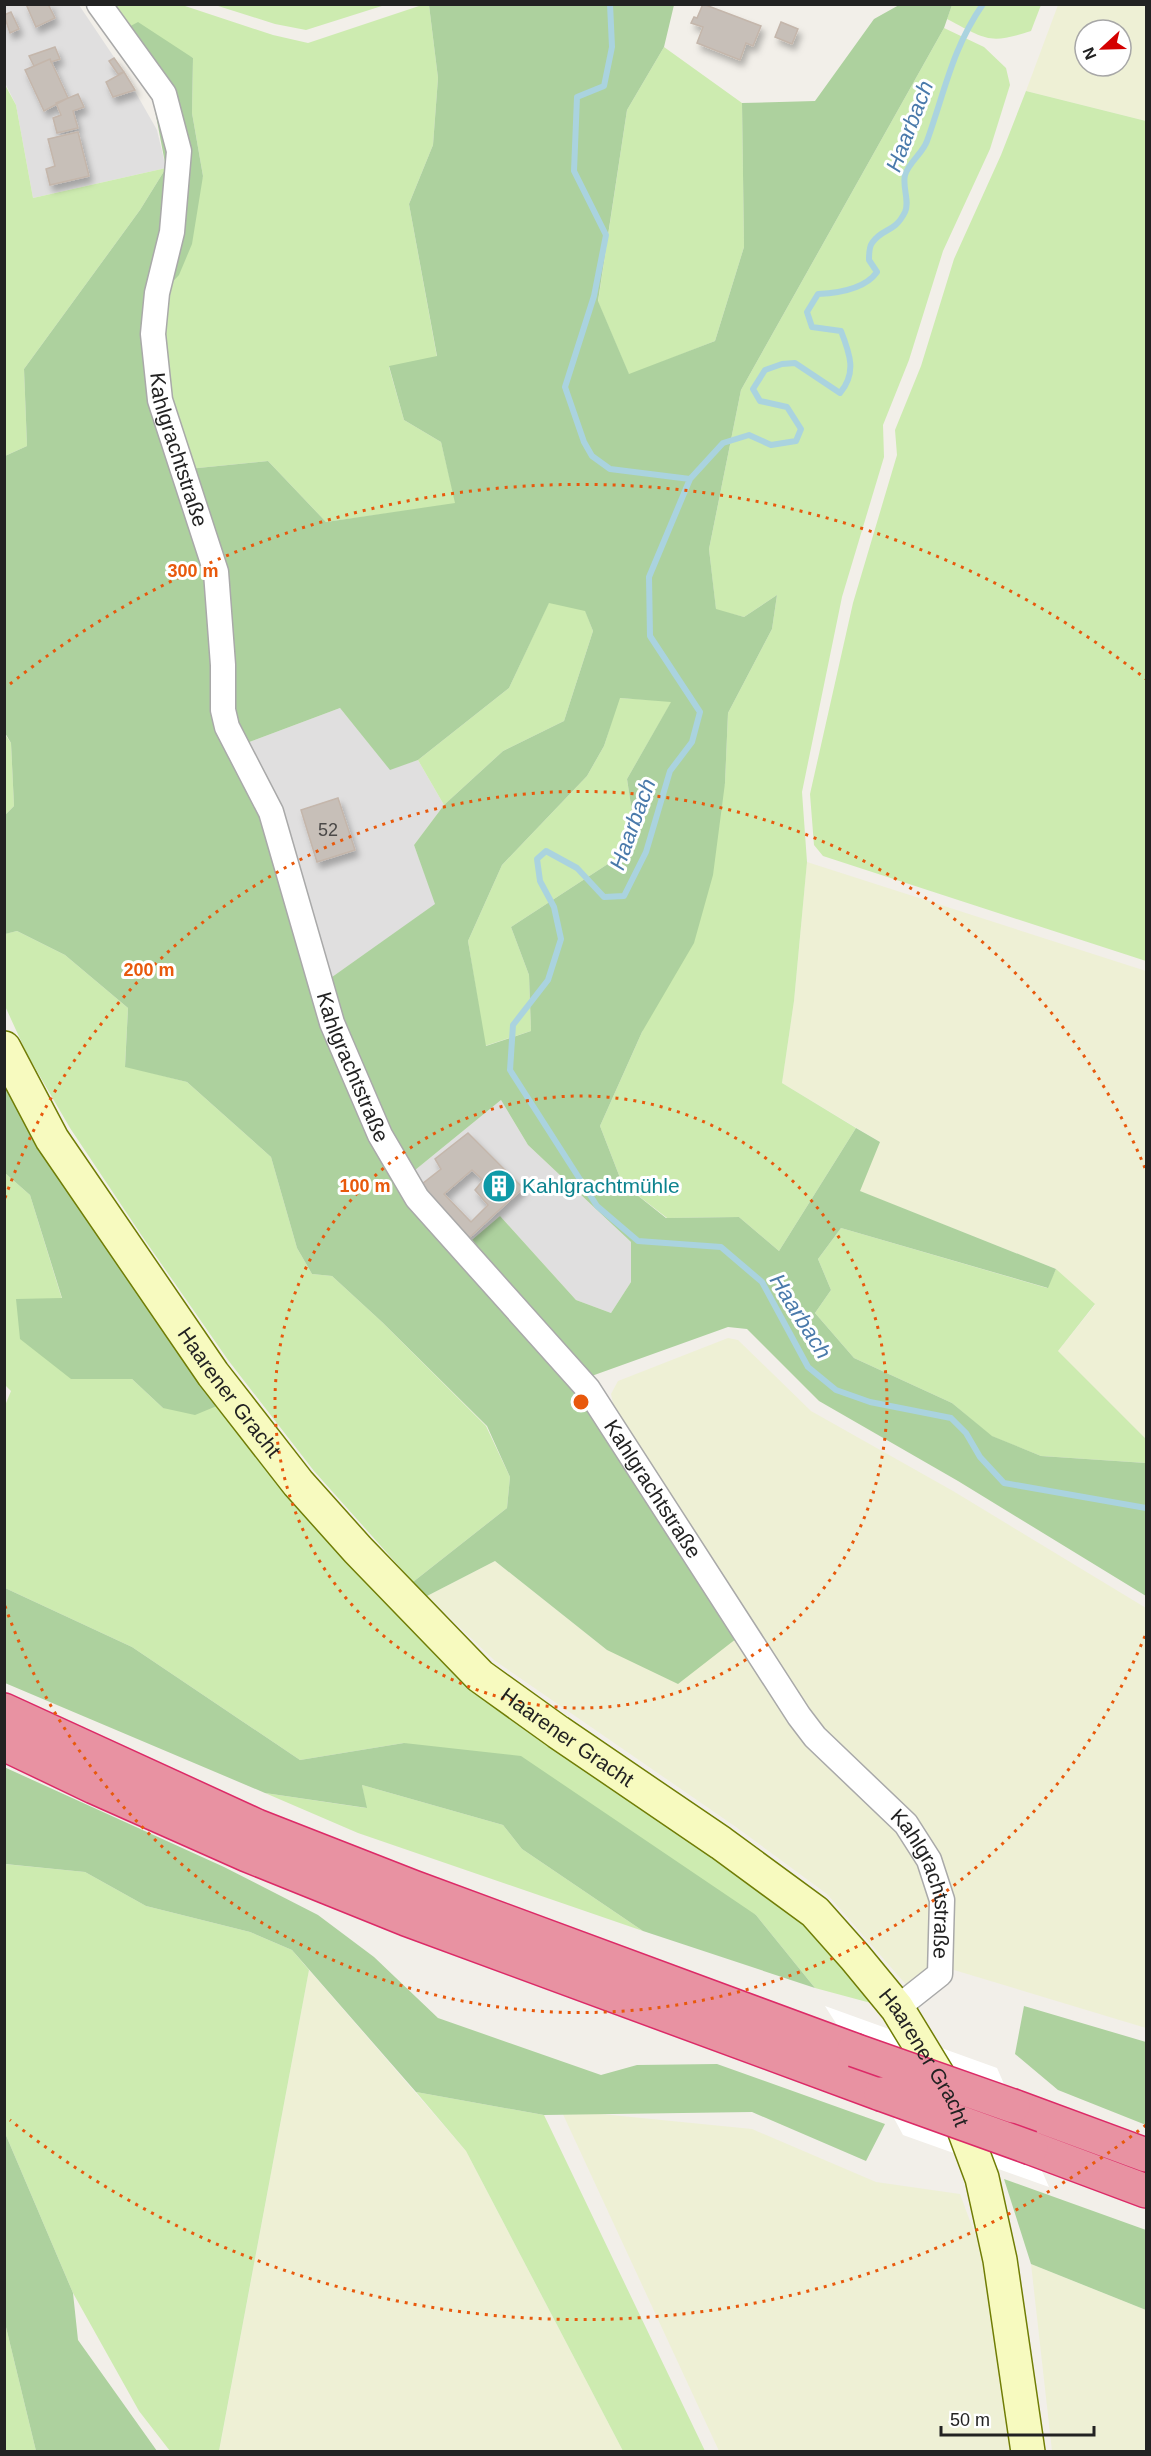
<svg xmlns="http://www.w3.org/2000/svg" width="1151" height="2456" viewBox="0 0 1151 2456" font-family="Arial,sans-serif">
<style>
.residential{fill:#e0dfdf}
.farmland{fill:#eef0d5;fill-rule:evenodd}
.grass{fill:#cdebb0}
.forest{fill:#add19e;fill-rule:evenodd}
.pier{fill:#fff}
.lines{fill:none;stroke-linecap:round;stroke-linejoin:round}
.stream{stroke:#aad3df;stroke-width:6}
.building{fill:#c7bfb8;stroke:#c4b6ab;stroke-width:1.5;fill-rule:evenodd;filter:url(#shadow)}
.street-casing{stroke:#a9a9a9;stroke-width:27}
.secondary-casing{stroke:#707d05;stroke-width:36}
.highway-casing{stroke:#dc2a67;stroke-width:36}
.street{stroke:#fff;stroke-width:24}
.secondary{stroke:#f7fabf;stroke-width:33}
.highway{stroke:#e892a2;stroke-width:33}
.highway-bridge-casing{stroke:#dc2a67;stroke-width:36;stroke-linecap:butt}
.highway-bridge{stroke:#e892a2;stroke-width:33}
.ring{fill:none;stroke:#e8590c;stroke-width:3;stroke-dasharray:3 6}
.labels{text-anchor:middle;stroke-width:6;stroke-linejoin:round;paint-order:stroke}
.number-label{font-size:18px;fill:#4b4948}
.street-label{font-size:21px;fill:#222;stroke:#fff}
.culture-label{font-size:21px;fill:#0d838f;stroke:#fff;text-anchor:start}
.water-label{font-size:22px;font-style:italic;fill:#4a7aab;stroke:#fff}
.centre{fill:#e8590c;stroke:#fff;stroke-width:3}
.ring-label{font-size:18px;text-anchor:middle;font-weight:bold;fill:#e8590c;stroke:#fff;stroke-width:6;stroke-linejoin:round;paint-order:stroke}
</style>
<defs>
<filter id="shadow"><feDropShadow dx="3.5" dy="6" stdDeviation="3" flood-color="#0004"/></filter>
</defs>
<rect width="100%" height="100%" fill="#f2efe9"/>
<path class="residential" d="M4,5H79L124,72L157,130L166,168L33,198L16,105L5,83Z
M340,708L390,769L418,760L444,805L414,845L436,904L325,982L244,744Z
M501,1100L528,1145L631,1242V1282L611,1313L576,1300L500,1216L466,1245L409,1175Z"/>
<path class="farmland" d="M1058,5H1146V121L1026,91ZM1085,30H1121V66H1085Z
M807,862L1146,971V1439L1058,1351L1095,1305L1056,1269L859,1191L880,1142L782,1083L794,1001Z
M728,1338L738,1340L811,1411L953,1491L1146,1608V2028L954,1970L947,1963L935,1858L817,1729L617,1422L611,1394L618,1381Z
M495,1561L607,1650L741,1635L900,1827L934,1901V1950L926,1976L909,1988L827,1894L736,1827L494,1660L427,1596Z
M309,1970L466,2151L623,2451L219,2452Z
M561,2110L752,2129L876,2182L960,2194L980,2248L1014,2451H719Z
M1031,2264L1146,2310V2451H1052Z"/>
<path class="grass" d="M106,5H182L273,35L308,43L422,5H429L438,78L433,145L409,204L437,357L389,367L404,420L441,442L456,504L326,522L268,461L188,469L166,399L162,293L203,176L192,113L193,58L125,29Z
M215,5V4L385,5L306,30L275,24Z
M952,5H1041L1031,31C988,45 986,39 947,19Z
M944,28L984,47L1006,68L1010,85L990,149L943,251L909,360L883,425L884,457L842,597L802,792L807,862L794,1001L782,1083L856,1128L779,1251L739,1217L667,1218L622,1183L600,1126L642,1032L725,783L728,713L772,629L777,595L744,617L716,610L709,549L741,390Z
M664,47L742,103L744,247L715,341L629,375L598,302L627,110Z
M4,83L16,105L33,198L166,168L140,210L24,369L27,446L5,456Z
M1026,91L1146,121V961L823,856L814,845L810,794L853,603L897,455L895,430L921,366L954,259L1001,155Z
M549,602L585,610L593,631L564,721L503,751L444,805L418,760L509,688Z
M619,698L672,701L627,779L637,845L511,927L529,975L531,1031L485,1046L468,941L502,865L587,776L604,746Z
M4,733L11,743L14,806L5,815Z
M17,931L65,955L128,1008L125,1066L187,1082L271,1157L297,1248L312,1274L332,1276L382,1322L486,1426L510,1477L507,1508L413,1582L314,1471L228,1360L142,1236L70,1128L27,1054L5,1006L4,934Z
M5,1173L30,1195L62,1299L71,1379H132L163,1408L224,1403L349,1557L806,1921L882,2006L815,1988L756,1915L404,1743L300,1760L132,1647L5,1588L4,1408L11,1391L4,1384Z
M841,1228L1047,1288L1056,1269L1095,1304L1058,1351L1146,1439V1463L1041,1456L991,1436L952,1403L854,1358L815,1313L831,1290L818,1259Z
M362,1785L503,1825L522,1849L643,1931L358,1833L265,1793L366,1808Z
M4,1864L85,1872L146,1906L250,1932L292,1950L309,1970L219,2451H170L139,2411L73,2293L5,2133Z
M416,2092L544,2115L705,2451H623L466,2151Z
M5,2323L36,2451H5Z"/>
<path class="forest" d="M429,5H674L664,47L627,110L598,301L629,374L715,341L744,247L742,103L815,101L874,19L899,5H952L944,28L741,390L709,549L716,609L744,617L777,595L772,629L728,713L725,783L713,875L694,943L642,1032L600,1126L622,1183L666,1218L739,1217L779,1251L856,1128L880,1142L860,1191L1056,1269L1048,1288L841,1228L818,1259L831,1290L815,1313L854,1358L952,1403L992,1436L1041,1456L1146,1463V1596L958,1481L819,1401L747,1329L728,1327L586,1378L466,1245L500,1216L576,1300L611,1313L631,1282V1242L528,1145L501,1100L409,1175L325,982L435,904L414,845L444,805L503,751L564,721L593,631L585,611L549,603L509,688L418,760L390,770L340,708L244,744L231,724L188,469L268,461L326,522L455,503L441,442L404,420L389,366L437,356L409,204L433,145L438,78ZM620,698L671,702L627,779L637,845L511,927L529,975L531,1031L486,1046L468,941L502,865L587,776L604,746Z
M138,22L193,58L192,113L203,176L192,244L179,275L162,293L183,149L125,29Z
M159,97L173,151L147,336L210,575L216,664L264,814L375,1138L581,1392L741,1635L678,1684L607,1650L495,1561L427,1596L413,1582L507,1508L510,1477L487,1426L382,1322L332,1276L312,1274L297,1248L271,1157L187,1082L125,1067L128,1008L65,955L17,931L5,934V815L14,806L11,743L5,733V456L27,446L24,369L140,210L166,168L153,100Z
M4,1073L224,1403L195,1415L163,1408L132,1379H71L20,1339L16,1299L62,1298L30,1195L5,1173Z
M5,1588L132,1647L300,1760L404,1743L521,1756L756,1915L815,1988L643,1931L522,1849L503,1825L362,1785L367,1808L265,1793L5,1683Z
M4,1767L224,1867L318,1915L374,1957L438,2018L601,2075L637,2065L717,2064L885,2124L866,2161L752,2112L544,2115L416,2092L292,1950L250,1932L146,1906L85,1872L5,1864Z
M1024,2006L1146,2042V2125L1058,2090L1015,2054Z
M5,2133L73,2293L78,2340L157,2451H36L5,2323Z
M1004,2179L1146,2230V2310L1031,2264Z"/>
<path class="pier" d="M825,2006L997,2068L1049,2187L903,2135L881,2094Z"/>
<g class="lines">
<path class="stream" d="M610,4L612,47L604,86L577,97L574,171L606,235L594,296L565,387L584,442L592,456L610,469L690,479
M983,4C952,49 945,91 927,141C923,153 909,162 905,175C902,187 910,201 905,212C894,234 883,227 872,243C869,247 869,255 869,260L877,272C865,289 839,293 818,294L807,312L812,327L841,331C850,354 857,373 840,393L795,363L782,364L765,370L753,389L760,401L787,407L801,429L796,441L771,445L749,435L723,443L690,479L649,577L650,636L700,712L692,742L670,771L646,852L624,896L604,897L577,868L546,851L537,859L540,881L554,907L561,939L548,980L513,1025L510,1070L597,1206L638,1241L721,1247L762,1282L808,1367L836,1390L870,1402L951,1418L966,1433L980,1457L1004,1483L1146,1508"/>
</g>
<path class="building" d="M26,4H53L49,6L55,18L36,27Z
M703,4L761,26L753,46L746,43L740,60L697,43L703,27L691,23L694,17L697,18Z
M11,12L19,29L10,33L4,15Z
M781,22L798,29L792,44L775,37Z
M55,47L60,59L51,62L50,59L34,66L29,56Z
M114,58L124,72L118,74L109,61Z
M50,59L68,98L44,111L25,70Z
M124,72L135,90L113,97L106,82Z
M78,94L84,107L73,111L78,128L57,133L53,118L61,115L56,103Z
M78,132L89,176L50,185L46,169L55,166L48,139Z
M338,798L355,850L317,862L301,810Z
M468,1133L523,1188L469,1238L429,1197L422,1184L441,1169L435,1159ZM472,1170L483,1180L475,1190L488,1205L471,1222L444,1194Z"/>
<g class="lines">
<defs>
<g id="street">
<path id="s1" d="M99,4L164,94L179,151L172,232L157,293L153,334L160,400L216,572L223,665V710L227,727L271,812L332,1023L380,1135L417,1198L588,1389L799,1716L815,1737L906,1824L929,1860L942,1900L940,1974L897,2008"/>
</g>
<g id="secondary">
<path id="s2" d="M4,1048L52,1139L213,1374L298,1483L358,1550L480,1676L558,1732L721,1843L815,1912L855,1957L897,2008L953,2100L982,2178L1000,2260L1028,2452"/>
</g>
<path id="highway" d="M4,1710L257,1826L413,1887L854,2050
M4,1744L94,1787L247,1855L406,1919L881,2094
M1013,2106L1146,2155
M1031,2148L1146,2191"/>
</defs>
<use href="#street" class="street-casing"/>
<use href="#secondary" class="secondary-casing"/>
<use href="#highway" class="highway-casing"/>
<use href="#street" class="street"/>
<use href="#secondary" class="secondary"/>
<use href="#highway" class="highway"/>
<defs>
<path id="highway-bridge" d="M854,2050L1013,2106
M881,2094L1031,2148"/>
</defs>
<use href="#highway-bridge" class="highway-bridge-casing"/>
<use href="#highway-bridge" class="highway-bridge"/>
</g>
<g class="ring">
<circle cx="581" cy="1402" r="306"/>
<path d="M1145 1636A611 611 0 0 1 5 1606M5 1198A611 611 0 0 1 1145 1168"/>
<path d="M1146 2125A917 917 0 0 1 10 2120M10 684A917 917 0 0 1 1146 679"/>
</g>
<defs>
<symbol id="building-disc" viewBox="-11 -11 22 22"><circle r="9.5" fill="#0f9aa8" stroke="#fff"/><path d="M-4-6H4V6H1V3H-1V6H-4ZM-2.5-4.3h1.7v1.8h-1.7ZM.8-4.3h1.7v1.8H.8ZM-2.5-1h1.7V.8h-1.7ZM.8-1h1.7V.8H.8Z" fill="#fff"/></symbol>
</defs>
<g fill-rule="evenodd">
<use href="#building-disc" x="480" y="1167" width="38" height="38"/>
</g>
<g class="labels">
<g class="number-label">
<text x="328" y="836">52</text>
</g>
<g class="street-label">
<text dy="7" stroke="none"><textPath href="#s1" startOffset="474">Kahlgrachtstraße</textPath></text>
<text dy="7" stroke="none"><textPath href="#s1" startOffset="1122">Kahlgrachtstraße</textPath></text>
<text dy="7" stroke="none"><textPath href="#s2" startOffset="412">Haarener Gracht</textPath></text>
<text dy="7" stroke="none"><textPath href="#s1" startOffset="1644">Kahlgrachtstraße</textPath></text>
<text dy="7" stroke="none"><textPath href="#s2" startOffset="898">Haarener Gracht</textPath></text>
<text dy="7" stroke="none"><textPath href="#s1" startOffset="2130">Kahlgrachtstraße</textPath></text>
<text dy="7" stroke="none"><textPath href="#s2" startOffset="1384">Haarener Gracht</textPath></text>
</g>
<g class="culture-label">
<text x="522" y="1193">Kahlgrachtmühle</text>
</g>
<g class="water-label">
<text transform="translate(909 126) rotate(-69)" y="8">Haarbach</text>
<text transform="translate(632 824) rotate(-70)" y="8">Haarbach</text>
<text transform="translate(801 1316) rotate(58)" y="8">Haarbach</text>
</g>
</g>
<circle cx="581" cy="1402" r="9" class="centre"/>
<g class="ring-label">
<text x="193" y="577">300 m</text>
<text x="149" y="976">200 m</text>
<text x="365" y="1192">100 m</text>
</g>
<rect width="1151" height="2456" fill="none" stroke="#222222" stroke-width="12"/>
<g transform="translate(1103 48) rotate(248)"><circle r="28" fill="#ffffff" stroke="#a7a7a7" stroke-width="1.5"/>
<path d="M0-4.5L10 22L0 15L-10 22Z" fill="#d40000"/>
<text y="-9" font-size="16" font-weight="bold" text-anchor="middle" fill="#222222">N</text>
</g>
<path d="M941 2426v9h153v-9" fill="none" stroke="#222222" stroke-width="3"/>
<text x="950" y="2426" font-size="18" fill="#222222" stroke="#ffffff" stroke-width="4.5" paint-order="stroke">50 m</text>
</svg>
